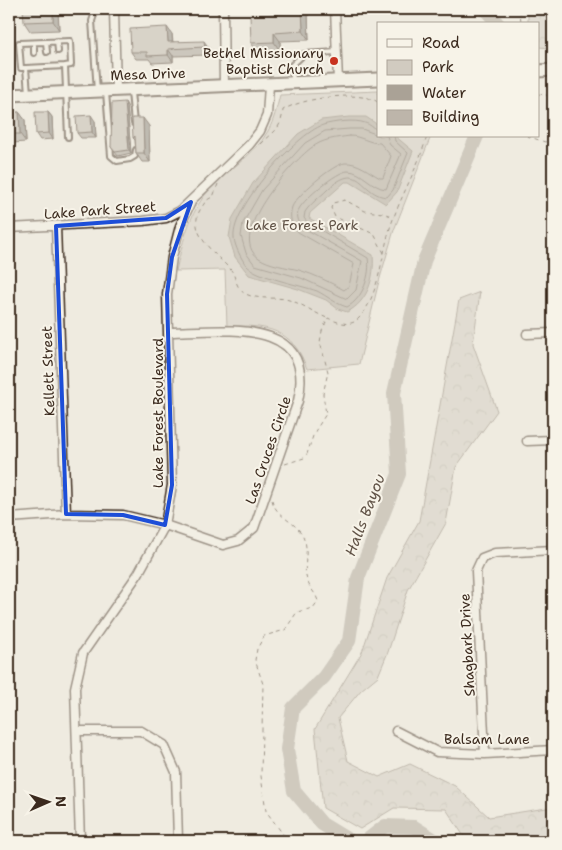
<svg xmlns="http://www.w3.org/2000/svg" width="562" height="850" viewBox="0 0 562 850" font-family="'Shantell Sans',sans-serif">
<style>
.forest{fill:url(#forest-crowns);stroke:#867a6f}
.park{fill:#d1cbc0;stroke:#867a6f}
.water{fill:#aaa296;stroke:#7e7266}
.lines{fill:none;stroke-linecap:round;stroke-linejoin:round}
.shore{stroke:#675a4e;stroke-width:1}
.river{stroke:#aaa296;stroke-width:14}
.lane-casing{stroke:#3b2a1e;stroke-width:8}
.street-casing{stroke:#3b2a1e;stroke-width:11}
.secondary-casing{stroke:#3b2a1e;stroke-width:15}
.path{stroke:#3b2a1e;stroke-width:1;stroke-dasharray:4 4;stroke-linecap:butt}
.lane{stroke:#f7f3e8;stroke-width:4}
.street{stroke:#f7f3e8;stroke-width:8}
.secondary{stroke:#f7f3e8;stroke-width:11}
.wall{fill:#a39c92;stroke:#3b2a1e}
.shaded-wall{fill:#847f77;stroke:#3b2a1e}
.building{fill:#bdb5aa;stroke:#3b2a1e}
.marked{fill:none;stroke:#1d4ed8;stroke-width:4;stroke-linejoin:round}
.poi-dot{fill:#c8321e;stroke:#f7f3e8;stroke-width:2}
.labels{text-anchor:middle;stroke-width:4;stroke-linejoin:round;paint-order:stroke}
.poi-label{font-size:14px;fill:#3b2a1e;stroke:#f7f3e8;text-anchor:end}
.street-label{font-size:14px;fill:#3b2a1e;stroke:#f7f3e8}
.park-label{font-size:14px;fill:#605246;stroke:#f7f3e8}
.water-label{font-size:15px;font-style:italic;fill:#625448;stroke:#f7f3e8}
</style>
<defs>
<pattern id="forest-crowns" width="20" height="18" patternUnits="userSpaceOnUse" patternTransform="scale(1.25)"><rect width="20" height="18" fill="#d1cbc0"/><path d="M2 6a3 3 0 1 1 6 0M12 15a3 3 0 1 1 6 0" fill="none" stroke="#b4aea5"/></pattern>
</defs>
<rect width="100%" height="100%" fill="#efebe0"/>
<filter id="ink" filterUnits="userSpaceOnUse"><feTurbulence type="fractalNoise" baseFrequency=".02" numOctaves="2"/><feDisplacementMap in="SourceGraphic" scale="10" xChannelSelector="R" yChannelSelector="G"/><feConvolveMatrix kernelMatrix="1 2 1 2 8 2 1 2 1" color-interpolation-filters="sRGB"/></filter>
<g filter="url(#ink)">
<path class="forest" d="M528,9H553V48L538,47V24H528Z
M480,292L473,344L497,411L456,467L446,523L408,590L388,652L378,676L361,690L338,718L348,761L379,777L410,764L455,786L489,817L553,807V841H467L446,809L394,808L360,829L323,808L315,729L362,652L387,578L419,521L459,300Z"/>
<path class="park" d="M378,91V136H431L394,230L378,285L359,364L307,369C293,328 266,325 227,326L225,270L176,271C182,245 188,218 204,196C221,172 254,158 268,131C274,120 277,107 280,95Z"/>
<path class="water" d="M349,117H366L378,125V136H395L413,151L397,192L386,204L350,182H345L310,213L309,218L373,255C375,277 368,302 347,312L338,309L326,300L298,289L249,275L235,257L229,237L232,219L253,183L298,134L321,120Z"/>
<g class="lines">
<path class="shore" d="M378,129C373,129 370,124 365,123C355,119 333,122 323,125C296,134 231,208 234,238C235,247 241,258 246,265C256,277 300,285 317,291C327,296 336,304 347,307C363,299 371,274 368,258L307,222L304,218L305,212C310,204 320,197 327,190C361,158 360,195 387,197L393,190L408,153L395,141L394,136
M378,135L362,129H349L325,131L305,143L262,190L243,223L241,236L246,253L255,265L301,278L347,299L356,290L362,261L302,227C298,221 296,215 299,209C304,199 337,171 348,171C362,171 372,188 386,189L401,154L390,145L387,136
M350,136C361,136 368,143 380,143L391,156L383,178H380C369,172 358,162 345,163C333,164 296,196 292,207C289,217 291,225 298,232L354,264L349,286L344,290C330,282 315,275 299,270C287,267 269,265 259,258C225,236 291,163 311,148C323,139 335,138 350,136Z"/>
<path class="river" d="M485,9L498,24
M350,841L322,824L294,791L287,749L293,708L324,677L349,641L358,578L399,474L394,393L424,261L477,136
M366,841L385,826L414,827L436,841"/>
<defs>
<path id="lane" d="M96,9L92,21L97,91
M57,41L58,51
M46,42L47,52
M34,43V53
M26,68H21L19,43L70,41L71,65L65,66
M293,81L292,65L304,54L337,52
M106,92L111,156L117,161L130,159L135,156L136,150
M131,92L134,123
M28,93L26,68L65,66L68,137"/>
<path id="street" d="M114,9L116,91
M223,9L224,86
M335,9L338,81
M56,226L66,514
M9,228L143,221L166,218L180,211L249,145L260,131L267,115L269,85
M527,334L553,333
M527,441L553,440
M9,518L66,514L123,515L165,525L223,545L238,541L254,528L298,401C317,316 223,331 170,332
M77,731H141L164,745L176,772L178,841
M396,731L437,752L485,754L553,750
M485,754L476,571L482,558L495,553L553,550
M80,841L75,688L83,653L138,574L165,525L172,485L167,294L172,257L180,226L191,202"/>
<path id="secondary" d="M538,71L553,70
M9,95L378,79"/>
</defs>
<use href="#lane" class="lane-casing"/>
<use href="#street" class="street-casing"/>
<use href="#secondary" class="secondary-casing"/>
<path class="path" d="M520,9L521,24
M538,94L553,96
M527,136L545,142L553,138
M261,144C274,131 281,130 283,110C302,98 359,90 378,102
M218,184L213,197C207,199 205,202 202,207C184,231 216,254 231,270C236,276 235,287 244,293C257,301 278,296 289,300C303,304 314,313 327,318
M384,253L374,234L335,217L331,208L333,203L345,200L365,211L383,213L394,217
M285,464L304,458L307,454L314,433L326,414L323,394L328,372L320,342L322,331L328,318C336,322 349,327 357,320C378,301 382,254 390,228C400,197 418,168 427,136
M272,500C276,517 293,520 302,534C311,550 302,565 307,580C309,588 316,593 318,601L313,608L297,612L285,630L264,636L257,649L255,660L263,684L261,776L266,811L288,841"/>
<use href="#lane" class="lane"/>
<use href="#street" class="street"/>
<use href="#secondary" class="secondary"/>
</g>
<path class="wall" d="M58,9L59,30L30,31L24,22Z
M278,9H304L308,15L309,40L280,41V51H257L251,43L279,14Z
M172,34L173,42L209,48L210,55L173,56V62L152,63L149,59H136L131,52Z
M125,102L127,106L131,153L118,156L111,147Z
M19,112L25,120L26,142L13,143L10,140H9V113Z
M48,112L52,117L53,139L40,140L36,134Z
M95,121L96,138H81L77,133Z
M149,126L150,162H142L136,153L135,140L133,138Z"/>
<path class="shaded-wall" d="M53,9H58L59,30L53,21Z
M302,9H304L308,15L309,40L303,31Z
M167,27L172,34L173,50L168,42Z
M274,33L280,41V51L274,42Z
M204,41L209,48L210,55L205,47Z
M168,49L173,56V62L168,55Z
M125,102L127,106L131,153L129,150Z
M19,112L25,120L26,142L20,134Z
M48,112L52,117L53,139L49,133Z
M91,115L95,121L96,138L92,132Z
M143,118L149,126L150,162L144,153Z"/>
<path class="building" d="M23,9H53V21L24,22Z
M278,9H302L303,31L274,33V42L251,43L250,15L279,14Z
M167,27L168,42L204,41L205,47L168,49V55L147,56V52H131L130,29Z
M125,102L129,150L115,152L111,147L112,103Z
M19,112L20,134H9V113Z
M35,112H48L49,133L36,134Z
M91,115L92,132L77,133L76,116Z
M132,118H143L144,153H136L135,136L133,138Z"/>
</g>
<path d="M0 0H562V850H0ZM191,202L172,257L167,294L172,485L165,525L123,515L66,514L56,226L166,218Z" fill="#efebe0" fill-opacity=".55" fill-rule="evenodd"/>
<path class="marked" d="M191,202L172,257L167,294L172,485L165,525L123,515L66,514L56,226L166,218Z"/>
<circle class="poi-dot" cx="334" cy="61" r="5"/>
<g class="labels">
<g class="poi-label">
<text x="324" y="58">Bethel Missionary<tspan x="324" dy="16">Baptist Church</tspan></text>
</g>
<g class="street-label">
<text transform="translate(148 74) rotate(-2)" y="5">Mesa Drive</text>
<text transform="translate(100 210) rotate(-4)" y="5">Lake Park Street</text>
<text transform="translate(48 371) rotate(-92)" y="5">Kellett Street</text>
<text transform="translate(158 413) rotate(-90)" y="5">Lake Forest Boulevard</text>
<text transform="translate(268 450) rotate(-71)" y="5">Las Cruces Circle</text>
<text transform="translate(467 645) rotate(-93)" y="5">Shagbark Drive</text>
<text x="487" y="744">Balsam Lane</text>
</g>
<g class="park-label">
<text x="302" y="230">Lake Forest Park</text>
</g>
<g class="water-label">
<text transform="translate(365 515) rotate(-69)" y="5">Halls Bayou</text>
</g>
</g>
<rect width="562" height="850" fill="none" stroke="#f7f3e8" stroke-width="30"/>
<rect x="15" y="15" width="532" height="820" fill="none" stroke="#3b2a1e" stroke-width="2" filter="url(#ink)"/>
<rect x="377" y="22" width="162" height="115" fill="#f7f3e8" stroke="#aca397"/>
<rect x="387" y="39" width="25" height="8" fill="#f7f3e8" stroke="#aca397"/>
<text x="422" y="48" font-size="15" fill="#3b2a1e">Road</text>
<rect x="387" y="60" width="25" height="15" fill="#d1cbc0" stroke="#aca397"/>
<text x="422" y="72" font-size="15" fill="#3b2a1e">Park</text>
<rect x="387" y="85" width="25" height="15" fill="#aaa296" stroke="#aca397"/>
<text x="422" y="98" font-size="15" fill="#3b2a1e">Water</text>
<rect x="387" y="110" width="25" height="15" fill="#bdb5aa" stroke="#aca397"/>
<text x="422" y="122" font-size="15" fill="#3b2a1e">Building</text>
<g transform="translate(48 802) rotate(88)" stroke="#f7f3e8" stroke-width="4" paint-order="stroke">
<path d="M0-4L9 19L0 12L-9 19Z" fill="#3b2a1e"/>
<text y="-8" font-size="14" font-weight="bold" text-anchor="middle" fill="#3b2a1e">N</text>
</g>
</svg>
